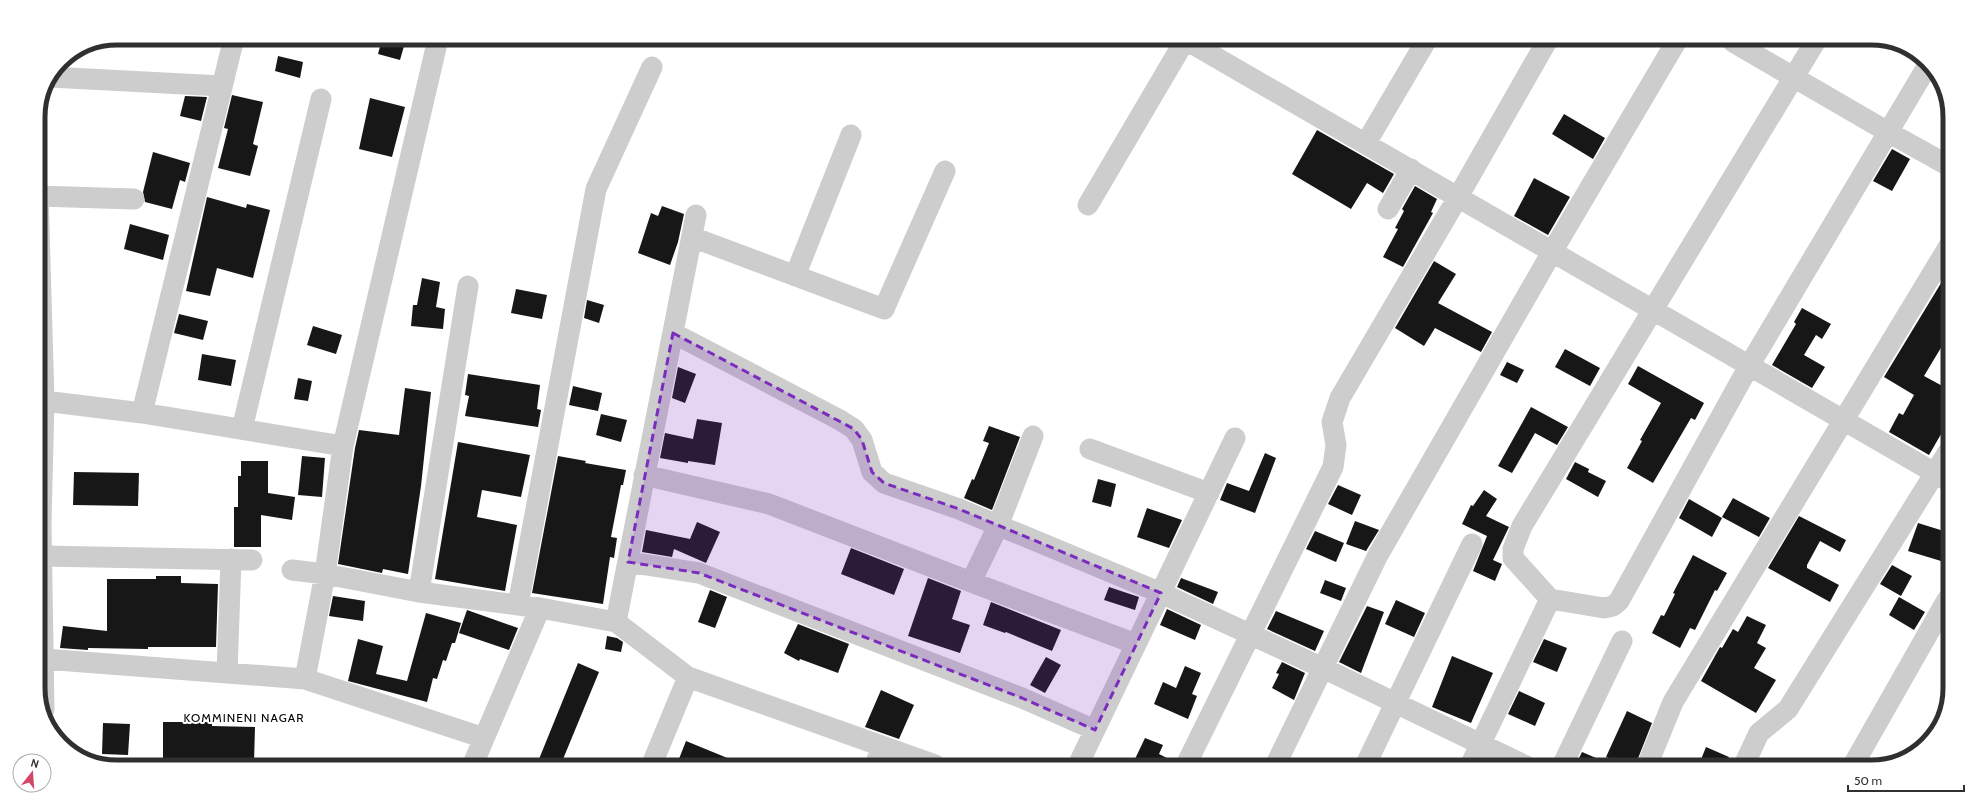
<svg xmlns="http://www.w3.org/2000/svg" width="1988" height="805" viewBox="0 0 1988 805" font-family="Cabin,sans-serif">
<style>
.building{fill:#171717}
.lines{fill:none;stroke-linecap:round;stroke-linejoin:round}
.minor{stroke:#cdcdcd;stroke-width:21}
.marked{fill:#7b2cbf;fill-opacity:0.2;stroke:#7b2cbf;stroke-width:3;stroke-dasharray:8 5;stroke-linejoin:round}
.labels{text-anchor:middle;stroke-width:4;stroke-linejoin:round;paint-order:stroke}
.neighbourhood-label{font-size:12px;letter-spacing:1px;fill:#000;stroke:#fff}
.rim{fill:none;stroke:#303030;stroke-width:5}
</style>
<rect width="100%" height="100%" fill="#fff"/>
<path class="building" d="M382,39H406L400,60L378,54Z
M278,56L303,62L300,78L275,71Z
M232,95L263,102L253,144L258,146L250,176L218,168L228,129L224,128Z
M185,96L207,97L201,121L180,116Z
M370,98L405,107L392,157L359,149Z
M1564,114L1605,138L1593,159L1552,134Z
M1317,130L1394,174L1383,193L1367,183L1351,209L1292,174Z
M1892,149L1910,159L1892,191L1873,181Z
M153,152L190,163L185,182L180,180L172,209L145,202L143,192Z
M1534,178L1570,197L1548,235L1514,216Z
M1415,186L1437,199L1431,212L1433,213L1403,267L1383,257L1398,229L1395,228L1404,211L1402,209Z
M207,197L246,208L247,204L270,210L253,278L217,268L210,296L186,291Z
M662,206L684,214L678,242L670,265L638,253L651,213L658,216Z
M130,224L169,235L163,260L124,249Z
M1434,261L1456,274L1438,303L1492,332L1481,352L1435,328L1424,346L1395,328Z
M1949,270L1948,336L1924,376L1948,389V422L1929,455L1889,432L1899,413L1903,415L1914,395L1884,377Z
M422,278L440,282L436,307L445,309L443,329L411,326L413,305H417Z
M516,289L547,295L542,319L511,313Z
M587,300L604,305L599,323L584,318Z
M1802,308L1831,324L1822,339L1816,335L1804,355L1825,367L1812,388L1772,365L1796,324L1794,322Z
M179,314L208,321L203,340L174,333Z
M313,326L342,335L336,354L307,345Z
M1565,349L1600,368L1590,386L1555,367Z
M202,354L236,360L231,386L198,380Z
M1507,362L1524,370L1517,383L1500,375Z
M1638,366L1704,403L1695,420L1691,418L1653,483L1627,468L1642,441L1640,440L1661,403L1628,384Z
M678,367L696,374L685,403L672,398Z
M468,374L540,385L537,409L541,410L538,427L465,416L469,396L465,395Z
M298,378L312,381L308,401L294,399Z
M573,386L602,393L598,411L569,405Z
M405,388L431,392L421,486L408,574L383,569L382,573L338,564L355,448L359,430L399,435Z
M1531,407L1568,427L1557,445L1535,433L1512,473L1498,466Z
M601,414L627,420L621,442L596,435Z
M697,419L722,423L715,465L688,461V463L660,458L665,433L693,439Z
M989,426L1020,437L992,510L964,498L972,479L974,480L989,443L983,441Z
M458,442L530,455L521,497L482,490L477,517L517,525L505,591L435,579Z
M1265,453L1276,458L1255,513L1220,500L1227,483L1249,491Z
M302,456L325,458L322,497L298,495Z
M558,456L586,461L585,463L626,470L623,485H621L611,537L617,538L614,558L610,557L603,604L532,593Z
M241,461H268V493L295,497L292,520L261,515V547H234V507H238V476H241Z
M1575,462L1589,469L1588,472L1606,481L1598,497L1566,479Z
M74,472L139,473L138,506L73,505Z
M1098,479L1116,484L1111,507L1092,502Z
M1338,485L1361,495L1352,515L1328,504Z
M1484,490L1497,499L1486,516L1509,527L1493,560L1502,564L1495,581L1473,571L1487,536L1462,524L1471,505L1473,506Z
M1733,498L1770,518L1759,537L1722,517Z
M1689,499L1722,518L1712,537L1679,518Z
M1147,508L1182,520L1169,548L1137,537Z
M1799,516L1846,540L1840,552L1820,541L1807,565V568L1839,585L1830,602L1768,568Z
M1355,521L1379,530L1366,551L1346,544Z
M697,522L720,532L706,563L674,549L672,557L642,552L646,530L690,539Z
M1918,523L1947,532V543L1941,561L1908,551Z
M1315,531L1344,543L1336,562L1306,549Z
M851,548L904,569L894,595L841,574Z
M1693,555L1727,573L1717,591L1715,590L1695,630L1690,628L1680,648L1652,633L1661,615L1664,616L1675,594L1673,593Z
M1892,565L1912,576L1901,596L1880,584Z
M156,576H181V583L218,584L216,647H148V649L88,648V650L60,648L63,626L107,631V579H156Z
M928,578L961,591L952,619L970,625L960,653L908,636Z
M1181,578L1218,592L1213,604L1177,587Z
M1325,580L1346,588L1341,601L1320,593Z
M1109,587L1139,597L1135,610L1104,600Z
M710,590L727,597L715,628L698,622Z
M333,596L365,601L363,621L329,616Z
M1899,597L1925,612L1914,630L1889,615Z
M1396,600L1425,613L1414,637L1385,624Z
M991,602L1061,630L1052,651L1006,632L1005,633L983,625Z
M1367,606L1384,612L1361,673L1339,662Z
M1167,609L1201,625L1195,640L1160,625Z
M467,610L518,628L509,650L459,633Z
M1276,611L1324,631L1315,651L1267,629Z
M426,613L461,623L455,643H452L446,661L443,660L437,679L433,678L427,702L348,681L358,639L383,646L376,674L407,681Z
M1747,616L1766,625L1757,643L1766,648L1754,668L1776,680L1756,713L1701,681L1720,647L1722,648L1733,629L1738,632Z
M798,624L849,644L838,673L800,659L799,661L784,653Z
M607,636L617,638L623,642L621,652L605,649Z
M1544,639L1567,648L1557,672L1533,662Z
M1452,656L1493,673L1471,723L1432,707Z
M1046,657L1061,665L1045,693L1030,685Z
M1282,662L1305,673L1294,700L1272,688L1279,674L1276,673Z
M578,663L599,672L561,764H537Z
M1185,666L1201,673L1192,694L1197,696L1188,719L1154,704L1163,682L1176,688Z
M881,690L914,705L899,739L865,727Z
M1519,691L1545,703L1535,726L1508,714Z
M1627,711L1652,723L1635,766H1626L1606,757Z
M163,722H212V726L255,727L254,763H163Z
M103,723L130,724L128,755L102,754Z
M1145,738L1163,745L1159,754L1175,762L1174,765H1149L1135,759Z
M686,741L742,764H677Z
M1706,747L1729,757L1725,767H1698Z
M1582,752L1615,766H1575Z
M1662,761L1675,766V767L1660,766Z"/>
<g class="lines">
<path class="minor" d="M1733,42L1888,132L1949,166
M50,77L222,86
M1366,143L1426,41
M38,190L44,401L41,524L44,710
M38,196L134,199
M1088,205L1181,47L1191,43L1947,480
M1388,209L1411,169
M692,237L884,309L945,171
M795,276L851,135
M673,333L840,420L854,429L862,440L872,472L884,483L959,509L1161,593L1323,668L1526,766
M44,401L142,413L343,446
M142,413L234,38
M242,429L321,99
M1090,449L1209,493
M644,475L769,504L971,582L998,526L1033,436
M42,556L252,560
M628,562L699,573L1022,698L1095,730
M292,570L325,574L419,592L540,608L616,622L688,677L935,765
M971,582L1136,644
M419,592L468,286
M1550,599L1513,558V549L1522,526L1815,42
M518,605L596,189L652,67
M616,622L696,215
M44,659L305,679L484,738
M227,673L231,559
M305,679L325,574L343,446L438,39
M473,764L540,608
M652,764L688,677
M875,765L882,747
M1078,765L1235,438
M1186,765L1333,467L1336,445L1332,422L1340,398L1458,197L1547,41
M1275,766L1378,555L1552,252L1676,42
M1365,766L1472,544
M1470,766L1550,599L1604,608L1613,606L1619,601L1749,366L1928,65
M1562,766L1622,641
M1647,766L1673,702L1949,246
M1743,767L1759,733L1788,709L1948,452
M1852,767L1947,600"/>
</g>
<path class="marked" d="M673,333L854,429L862,440L872,472L884,483L959,509L1161,593L1095,730L1022,698L699,573L628,562Z"/>
<g class="labels">
<g class="neighbourhood-label">
<text x="244" y="722">KOMMINENI NAGAR</text>
</g>
</g>
<path d="M0 0H1988V805H0ZM117 45H1871A72 72 0 0 1 1943 117V688A72 72 0 0 1 1871 760H117A72 72 0 0 1 45 688V117A72 72 0 0 1 117 45Z" fill="#fff" fill-rule="evenodd"/>
<path class="rim" d="M117 45H1871A72 72 0 0 1 1943 117V688A72 72 0 0 1 1871 760H117A72 72 0 0 1 45 688V117A72 72 0 0 1 117 45Z"/>
<g transform="translate(32 773) rotate(17)"><circle r="19" fill="#ffffff" stroke="#acacac"/>
<path d="M0-3L7 15L0 10L-7 15Z" fill="#d14866"/>
<text y="-6" font-size="11" font-weight="bold" text-anchor="middle" fill="#303030">N</text>
</g>
<path d="M1848 785v6h116v-6" fill="none" stroke="#303030" stroke-width="2"/>
<text x="1854" y="785" font-size="12" fill="#303030" stroke="#ffffff" stroke-width="3" paint-order="stroke">50 m</text>
</svg>
